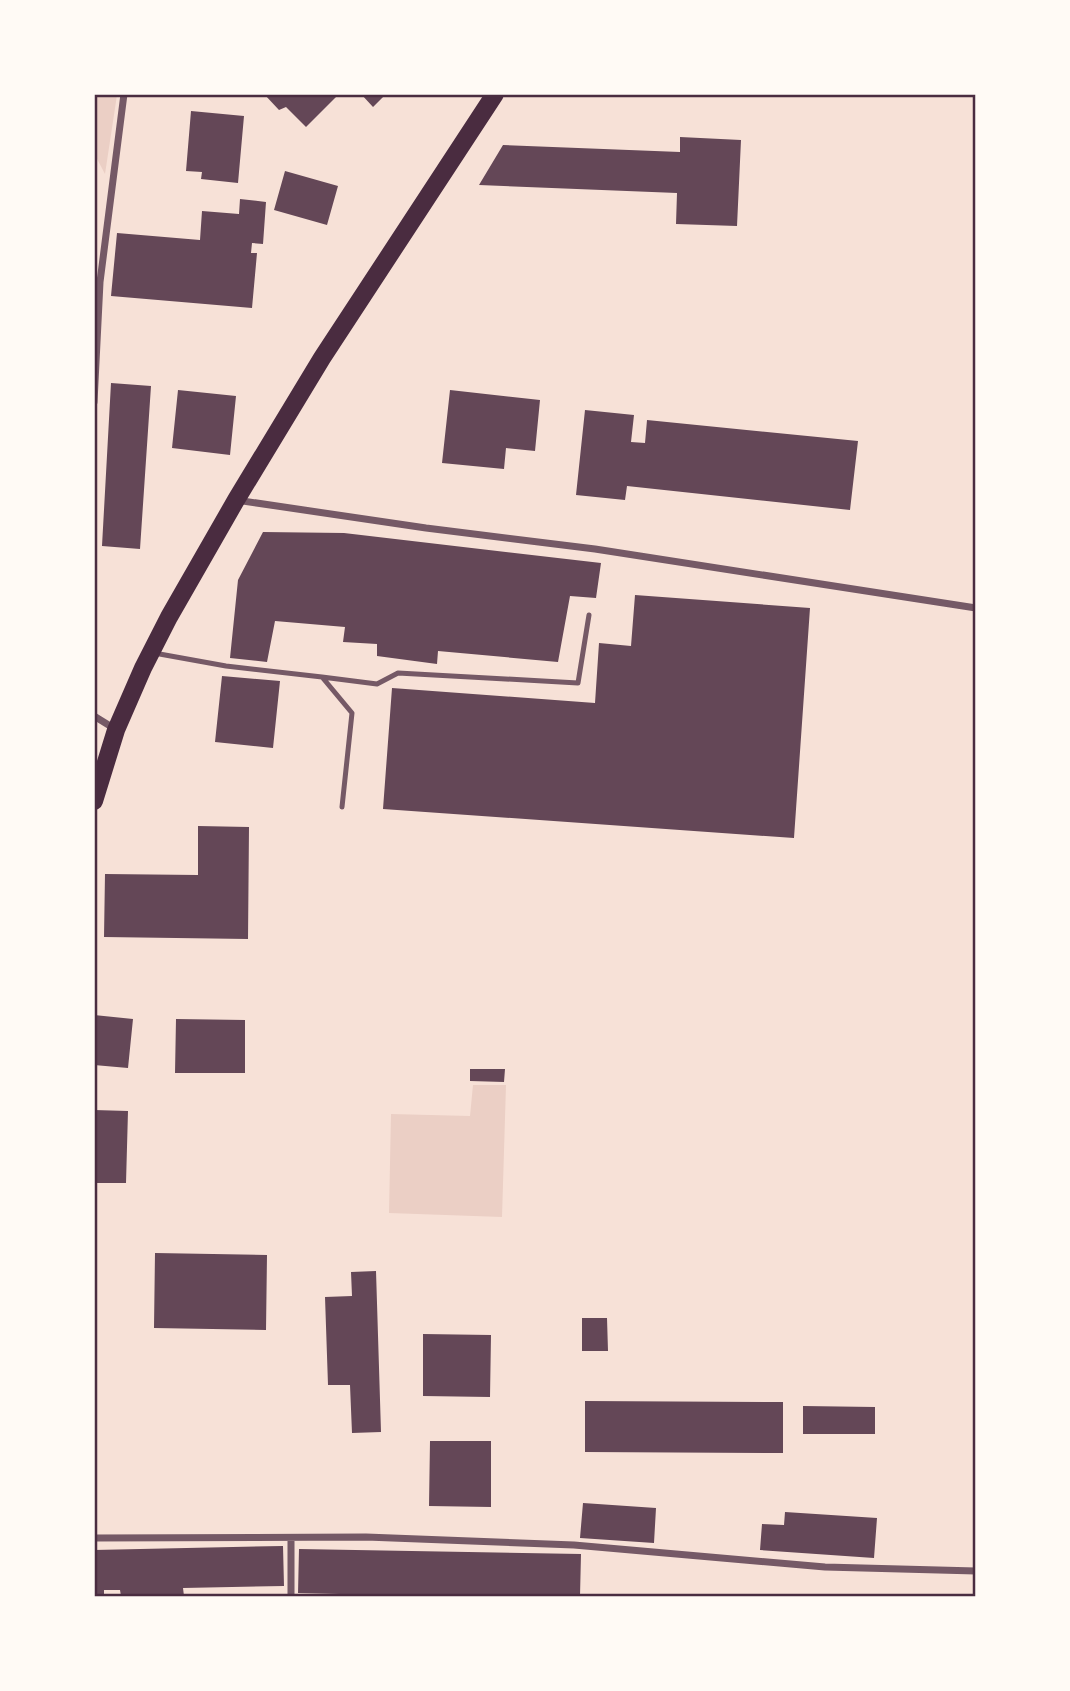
<svg xmlns="http://www.w3.org/2000/svg" width="1070" height="1691" viewBox="0 0 1070 1691" font-family="Roboto,sans-serif">
<style>
.green{fill:#ebcfc5}
.building{fill:#644757}
.lines{fill:none;stroke-linecap:round;stroke-linejoin:round}
.service{stroke:#755966;stroke-width:5}
.minor{stroke:#755966;stroke-width:7}
.primary{stroke:#4a2c40;stroke-width:18}
.neatline{fill:none;stroke:#4a2c40;stroke-width:2.5}
</style>
<rect width="100%" height="100%" fill="#f7e1d7"/>
<path class="green" d="M94,95H117L105,174L95,155Z
M473,1085H506L502,1217L389,1213L391,1114L470,1116Z"/>
<path class="building" d="M264,94H339L306,127L286,107L279,110Z
M361,94H386L373,107Z
M191,111L244,116L238,183L201,179L202,172L186,171Z
M680,137L741,140L737,226L676,224L677,193L479,185L503,145L680,152Z
M285,171L338,186L327,225L274,210Z
M240,199L266,202L263,244L252,243L251,253H257L252,308L111,296L117,233L200,240L202,211L239,214Z
M111,383L151,386L140,549L102,546Z
M178,390L236,396L230,455L172,448Z
M450,390L540,400L535,451L506,448L504,469L442,463Z
M585,410L634,415L631,442L645,443L647,420L858,441L850,510L627,486L625,500L576,495Z
M263,532L344,533L601,563L596,598L570,596L558,662L438,651L437,664L377,656V644L343,642L345,627L275,621L267,662L230,658L238,580Z
M635,595L810,608L794,838L383,809L392,688L595,703L599,643L631,646Z
M222,676L280,681L273,748L215,742Z
M198,826L249,827L248,939L104,937L105,874L198,875Z
M94,1015L133,1019L128,1068L94,1065Z
M176,1019L245,1020V1073H175Z
M470,1069H505L504,1082L470,1081Z
M94,1110L128,1111L126,1183H94Z
M155,1253L267,1255L266,1330L154,1328Z
M376,1271L381,1432L352,1433L350,1385H328L325,1297L352,1296L351,1272Z
M582,1318H607L608,1351H582Z
M423,1334L491,1335L490,1397L423,1396Z
M585,1401L783,1402V1453L585,1452Z
M803,1406L875,1407V1434H803Z
M430,1441H491V1507L429,1506Z
M583,1503L656,1508L654,1543L580,1538Z
M785,1512L877,1518L874,1558L760,1550L762,1524L784,1525Z
M283,1546L284,1586L183,1588L184,1596H121L120,1590H104V1596H94V1550Z
M299,1549L581,1554L580,1596H421L298,1593Z"/>
<g class="lines">
<path class="service" d="M154,653L226,666L322,677L352,713L342,807
M322,677L377,684L398,673L578,683L589,615"/>
<path class="minor" d="M94,402L100,282L124,94
M236,500L426,528L595,549L976,608
M94,716L115,729
M94,1538L366,1537L574,1545L825,1567L976,1571
M291,1596V1538"/>
<path class="primary" d="M94,801L116,730L143,668L169,617L236,500L322,358L495,94"/>
</g>
<rect width="1070" height="1691" fill="none" stroke="#fffaf5" stroke-width="192"/>
<rect x="96" y="96" width="878" height="1499" class="neatline"/>
</svg>
